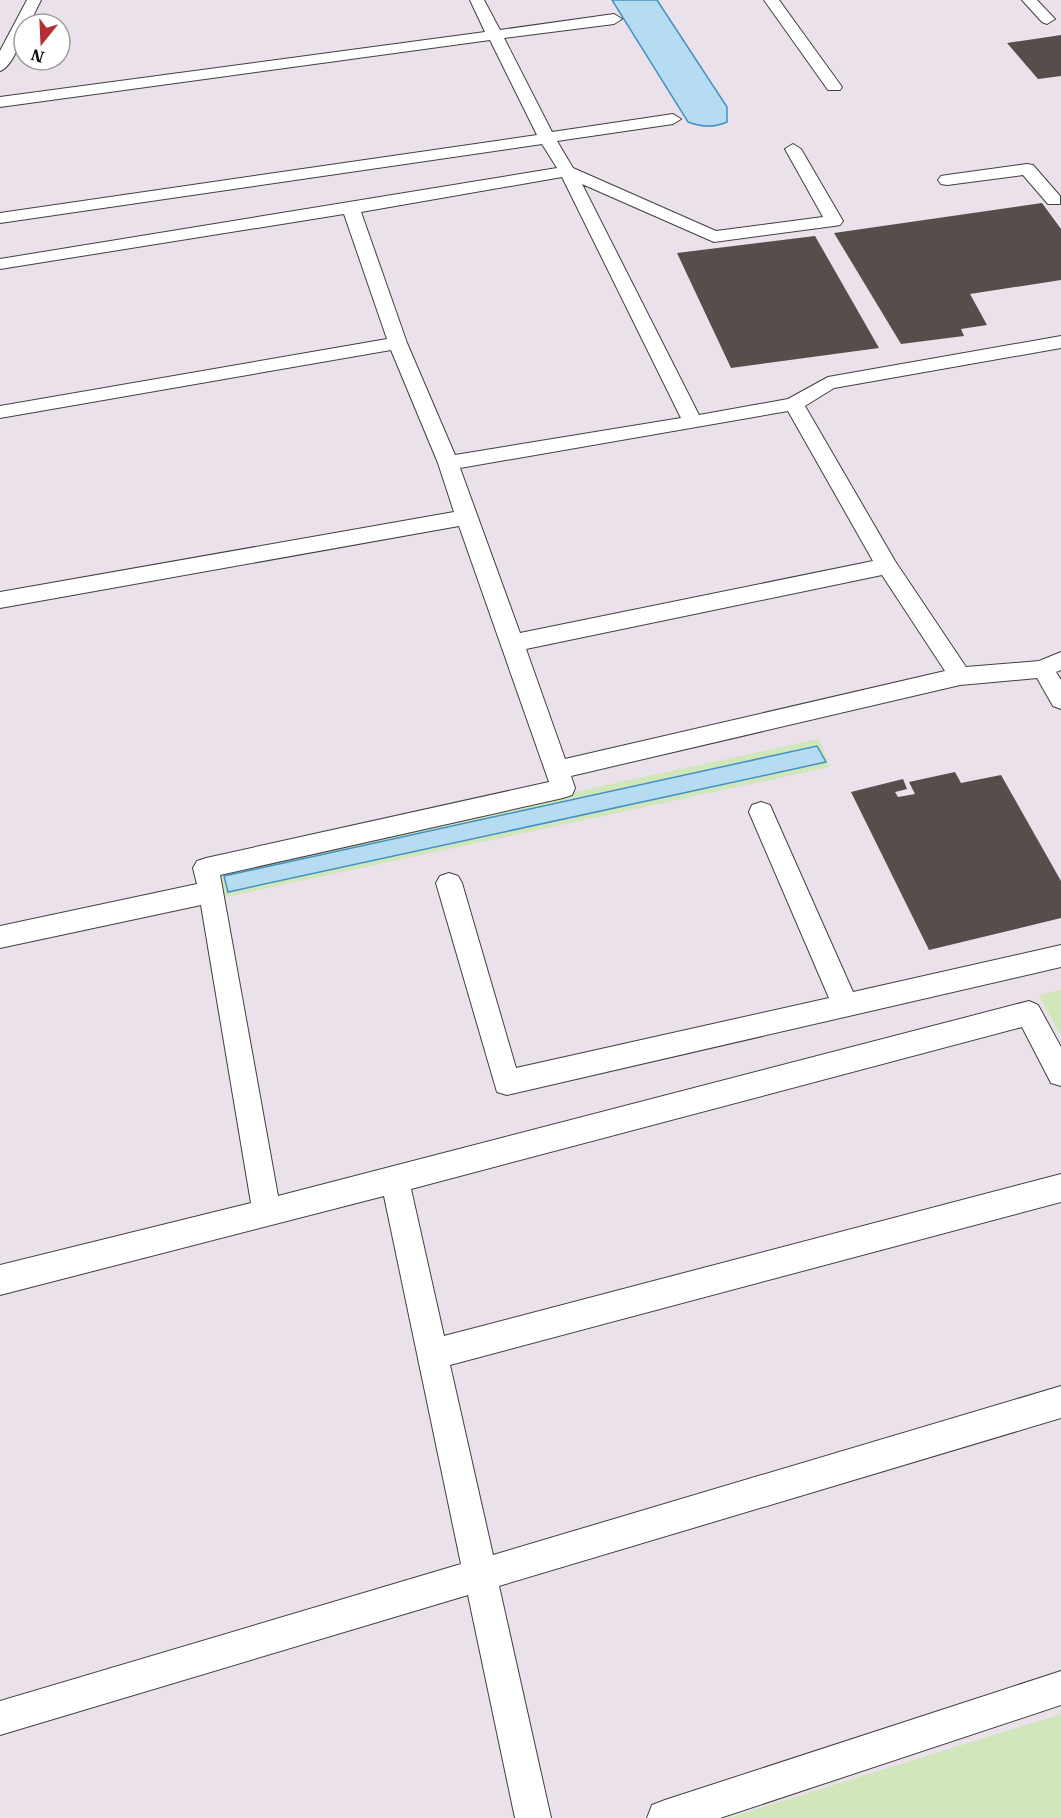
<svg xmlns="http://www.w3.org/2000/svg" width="1061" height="1818" viewBox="0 0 1061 1818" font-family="'IBM Plex Serif',serif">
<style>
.industrial{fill:#eae1eb;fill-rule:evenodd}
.green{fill:#d1e6ba}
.water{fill:#b6dcf2;stroke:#4191c4;stroke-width:1.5}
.building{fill:#554e4a}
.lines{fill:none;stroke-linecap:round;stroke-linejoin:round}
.lane-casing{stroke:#404040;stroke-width:2}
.lane{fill:#fff;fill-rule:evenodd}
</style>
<rect width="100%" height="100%" fill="#fefbed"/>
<path class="industrial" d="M0,0H1061V1818H0ZM24,24H60V60H24Z"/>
<path class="green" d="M819,739L830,767L222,898L217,869Z
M1061,990V1036L1039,995Z
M1061,1714V1818H728Z"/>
<path class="water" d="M612,0H657L727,107V122C714,128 701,127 688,122Z
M817,746L826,762L228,892L224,876Z"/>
<path class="building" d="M1061,35V76L1038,79L1007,43Z
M1042,203L1061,229V280L970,294L987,325L961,329L964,336L901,344L834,233Z
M815,236L879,348L731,368L677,253Z
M955,772L961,783L1001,775L1061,881V918L929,950L851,792L903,779L907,789L895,792L898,797L915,794L909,782Z"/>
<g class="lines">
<defs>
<path id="lane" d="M27,0H41L29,24H24C24,36 12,68 0,71V51Z
M470,0H484L500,30L614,14L622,19L614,24L504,38L552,132L673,114L681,119L673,124L557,141L573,168L716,231L823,217L785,149L793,144L801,149L843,221L840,225L834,226L714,242L582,184L699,415L788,399L828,377L1061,336V348L834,388L805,406L895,561L966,667L1039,661L1061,652V670L1056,672L1061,680V709L1053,706L1037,678L960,685L571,776L575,788L572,795L563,798L220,875L278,1196L1029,1001L1038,1005L1061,1047V1086L1051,1083L1022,1027L411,1189L444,1336L1061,1174V1202L450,1365L493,1555L1061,1386V1418L499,1586L551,1818H515L468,1595L0,1735V1701L461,1564L384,1196L0,1295V1265L251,1203L201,905L0,948V926L197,884L193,868L197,861L206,858L549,782L459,526L0,608V592L454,512L438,463L391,350L0,418V406L387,339L344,214L0,269V259L557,168L542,144L0,223V213L537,135L490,40L0,107V97L485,32ZM562,177L681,418L455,455L407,343L361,212ZM788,411L873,561L520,633L460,468ZM882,575L945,671L565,759L526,649Z
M764,0H779L842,87L840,90H828Z
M1022,0H1037L1055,19L1047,24L1042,22Z
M1027,164L1033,165L1060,196V204H1048L1023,175L947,185L941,184L938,180L941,176L947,175Z
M761,802L770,805L773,812L853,992L1061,945V967L507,1095L497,1092L436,883L440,876L449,873L458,876L462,883L516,1068L829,998L749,812L752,805Z
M1061,1671V1705L720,1818H647L652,1805L665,1800Z"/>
</defs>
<use href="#lane" class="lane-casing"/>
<use href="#lane" class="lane"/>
</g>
<g transform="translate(42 42) rotate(198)"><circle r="28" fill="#ffffff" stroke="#9e9e9e" stroke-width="1.5"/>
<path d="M0-4.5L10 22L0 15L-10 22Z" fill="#b32e35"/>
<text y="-9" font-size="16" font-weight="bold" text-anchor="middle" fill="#0d0d0d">N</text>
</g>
</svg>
